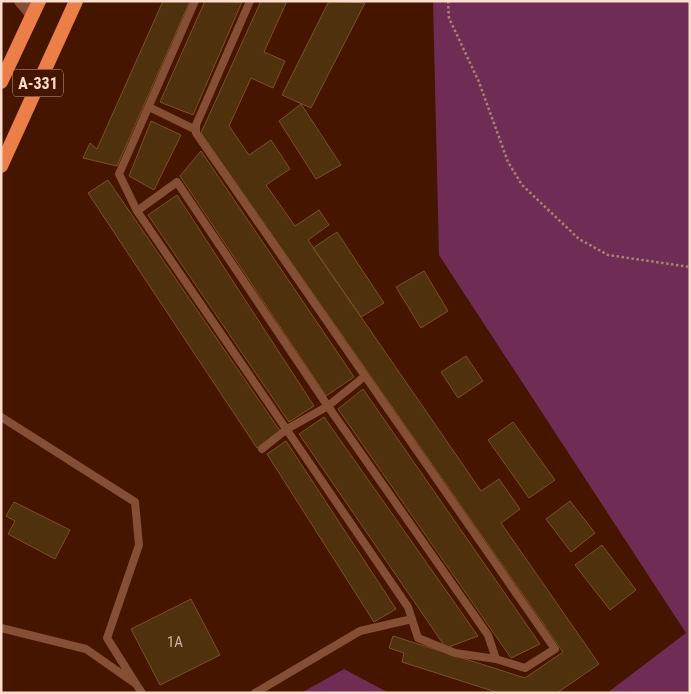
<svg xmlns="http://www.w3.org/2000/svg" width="691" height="694" viewBox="0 0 691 694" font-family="'Roboto Condensed',sans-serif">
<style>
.green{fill:#6f2c55}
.building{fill:#50310e;stroke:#7b5124}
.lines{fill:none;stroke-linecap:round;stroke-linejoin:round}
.path{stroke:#ab8371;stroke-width:2.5;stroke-dasharray:2.5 2.5;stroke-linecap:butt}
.service{stroke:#854f35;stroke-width:8}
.tertiary{stroke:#854f35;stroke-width:12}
.trunk{stroke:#ec7e48;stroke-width:14}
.labels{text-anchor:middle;stroke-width:4.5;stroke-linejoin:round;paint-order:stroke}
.number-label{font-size:15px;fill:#d2b29f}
.shield{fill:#461500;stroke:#c7a191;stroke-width:1}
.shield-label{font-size:16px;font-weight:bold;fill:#feddcf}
</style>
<rect width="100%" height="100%" fill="#461500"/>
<path class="green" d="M433,1H690V693H607L686,633L439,255Z
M344,669L389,693H301Z"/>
<path class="building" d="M163,1H190L117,166L83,158L90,143L97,149Z
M205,1L242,2L193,115L160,102Z
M261,1H287L264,52L285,61L273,88L251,78L229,126L249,155L271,140L290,169L266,185L295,226L319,210L329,225L308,240L481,491L499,479L520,509L501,523L599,664L557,693H499L402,662L404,653L389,648L393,636L525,678L563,652L201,133Z
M329,1L365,3L311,108L282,95Z
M301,104L341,165L316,179L279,121Z
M151,121L181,135L154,190L129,176Z
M201,151L354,377L326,396L180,176Z
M108,180L280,431L257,448L88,193Z
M177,195L314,406L289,422L148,215Z
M337,232L384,303L361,317L313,248Z
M424,271L448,311L421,328L396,287Z
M466,356L483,381L458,398L441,372Z
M363,389L540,644L511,658L338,409Z
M324,417L478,636L446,648L299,434Z
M513,422L555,480L529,498L488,440Z
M286,441L396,609L374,622L267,454Z
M570,501L595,533L571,552L546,519Z
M14,502L70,530L55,559L8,534L15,521L6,516Z
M602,545L636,590L610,610L575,565Z
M191,599L220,655L160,685L131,629Z"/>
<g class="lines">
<path class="path" d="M448,1L449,18L479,82L508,162L522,185L579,239L608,255L690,267"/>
<path class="service" d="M195,1L119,174L137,211L177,182L325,402L488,635L496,659L525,668L555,649L196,133V125L250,1
M149,107L196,130
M137,211L408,607L418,638L455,653L496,659
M1,417L135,502L139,545L107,638L136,684
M262,449L287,429L328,406L365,376
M1,628L86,649L136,684L142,693
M255,693L360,631L412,619"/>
<path class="tertiary" d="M20,1L32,15"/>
<path class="trunk" d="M1,82L39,1
M1,166L76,1"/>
</g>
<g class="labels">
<g class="number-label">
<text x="175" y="647">1А</text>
</g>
<rect class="shield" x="13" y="69.5" width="50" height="27" rx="4"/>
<g class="shield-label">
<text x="38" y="89">А-331</text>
</g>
</g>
<rect width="691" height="694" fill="none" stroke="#feddcf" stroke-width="5"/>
</svg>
